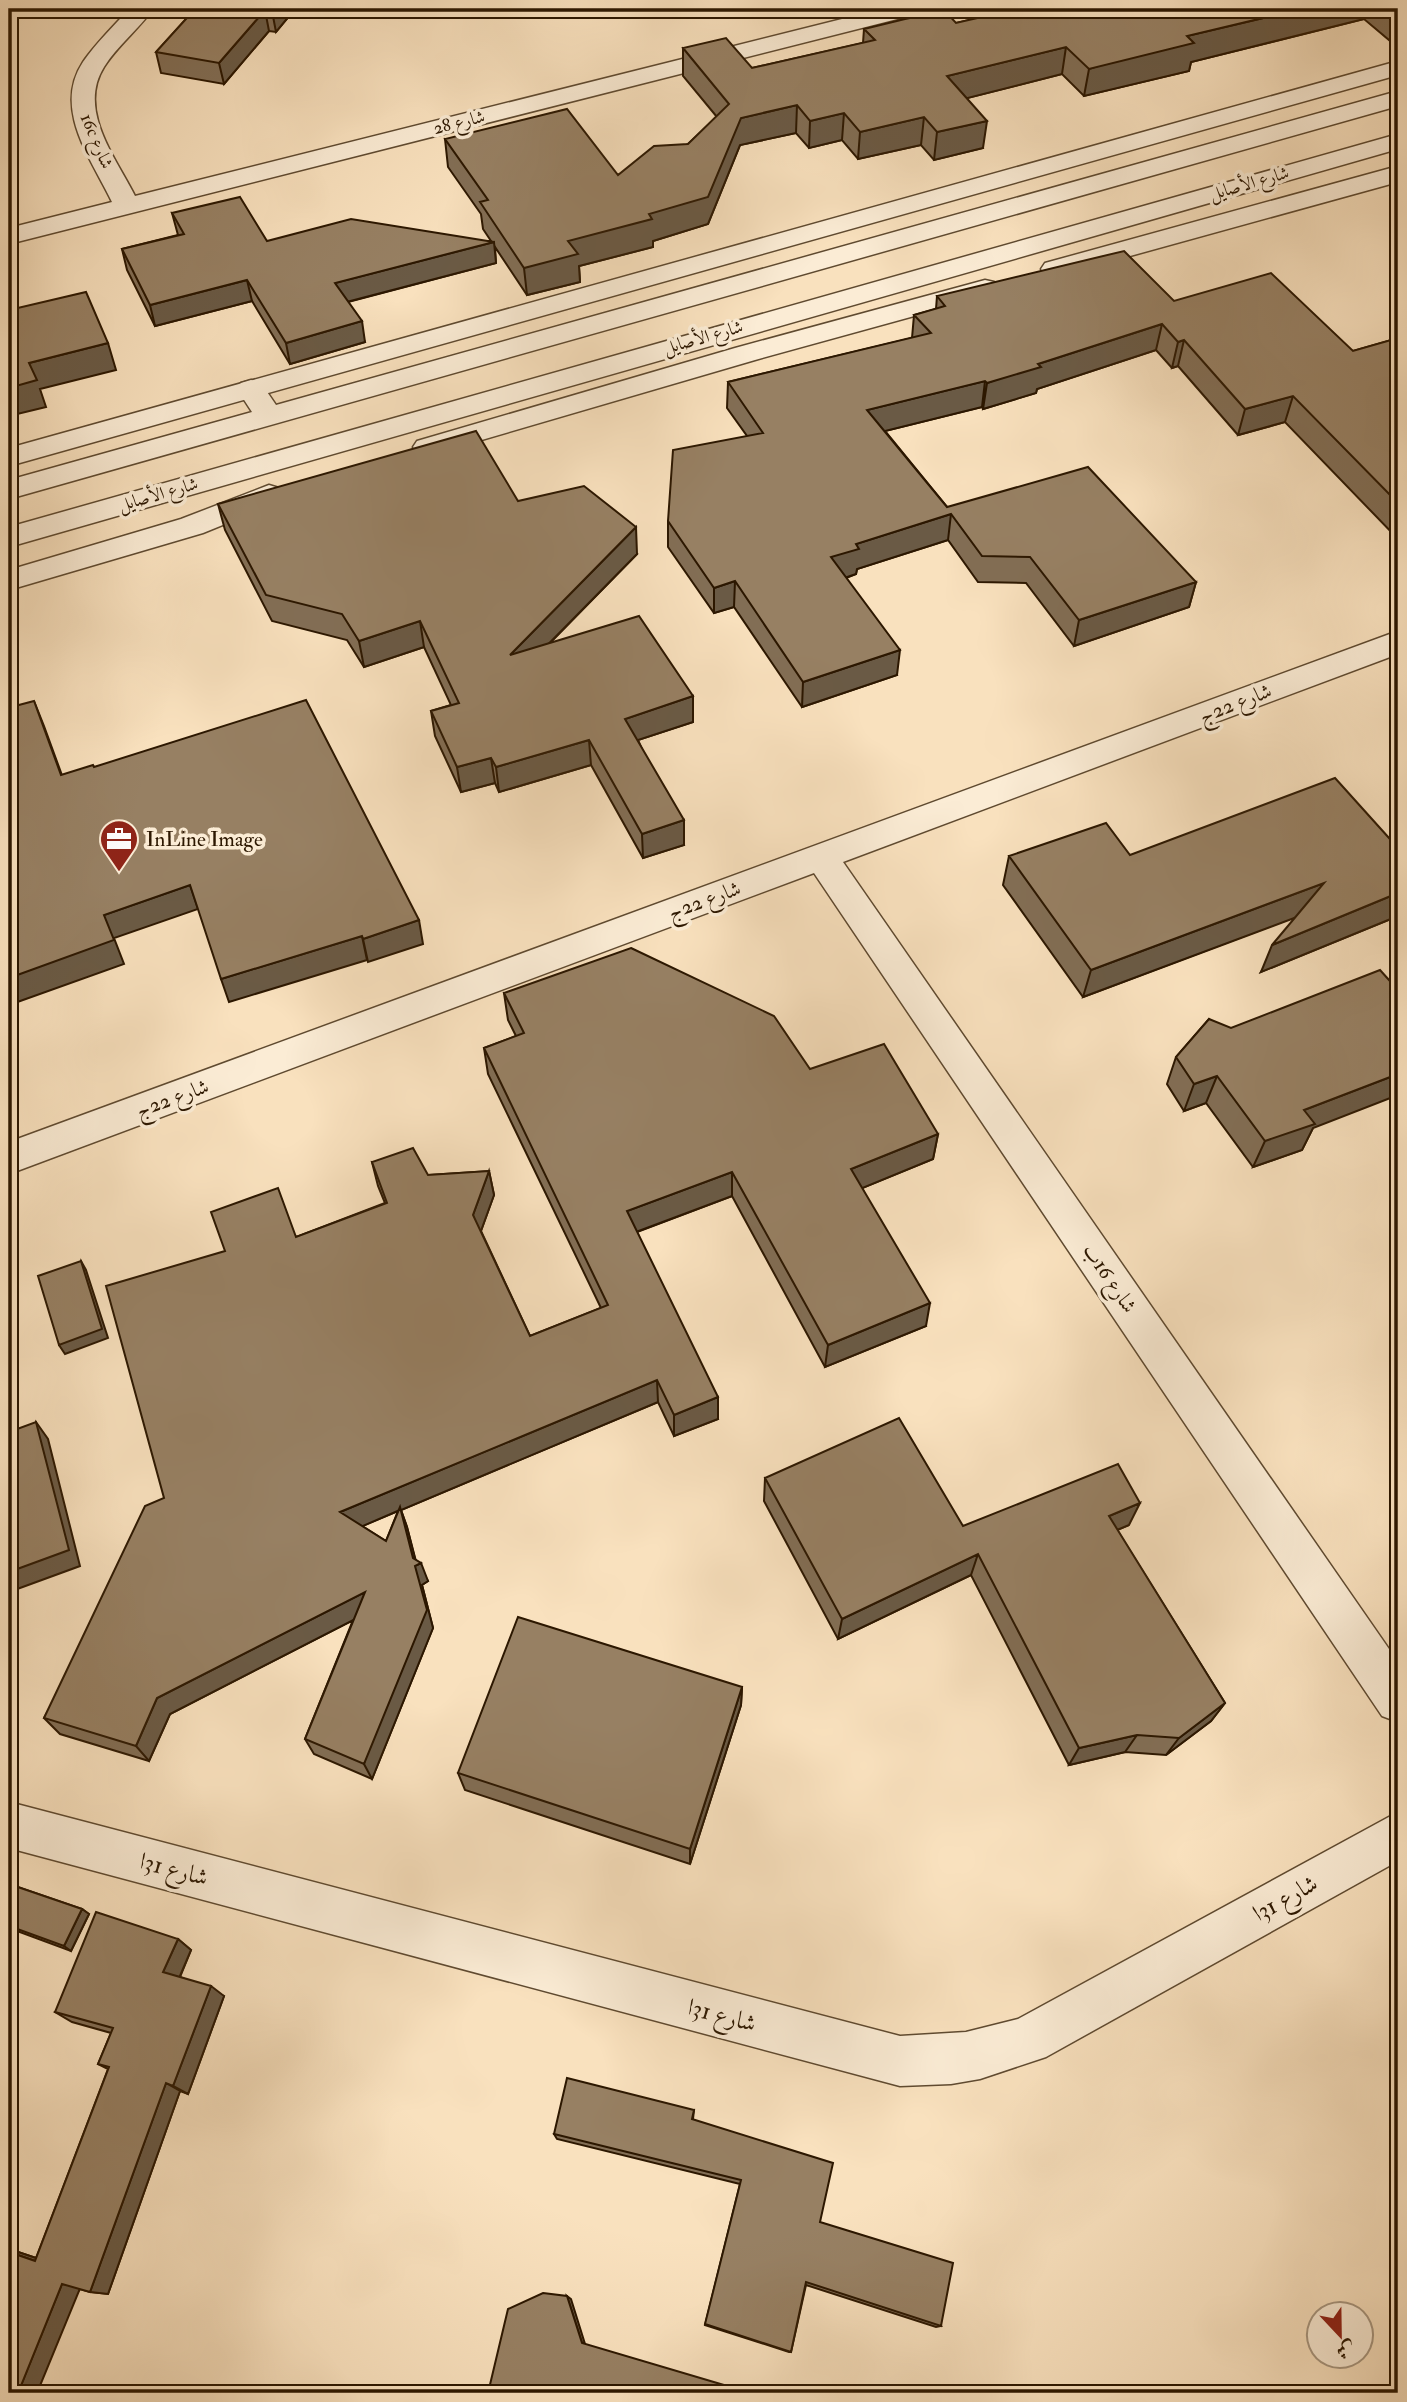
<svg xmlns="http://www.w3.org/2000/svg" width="1407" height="2402" viewBox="0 0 1407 2402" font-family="'IM FELL Double Pica',Amiri,serif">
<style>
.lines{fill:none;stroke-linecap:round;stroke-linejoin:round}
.minor-casing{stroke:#5f4a30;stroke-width:3}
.tertiary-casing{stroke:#5f4a30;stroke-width:3}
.minor{fill:#fbecd5;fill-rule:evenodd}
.tertiary{fill:#fbecd5;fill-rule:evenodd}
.wall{fill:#826e55;stroke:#2c1700;stroke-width:2;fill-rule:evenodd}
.shaded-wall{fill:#6a5a45;stroke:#2c1700;stroke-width:2}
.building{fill:#978063;stroke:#2c1700;stroke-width:2}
.labels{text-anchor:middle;stroke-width:7;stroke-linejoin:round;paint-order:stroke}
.far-street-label{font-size:18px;fill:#2c1700;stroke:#fbecd5}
.street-label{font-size:21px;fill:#2c1700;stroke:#fbecd5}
.poi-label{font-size:21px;fill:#2c1700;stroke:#fbecd5;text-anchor:start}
.near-street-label{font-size:24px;fill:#2c1700;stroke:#fbecd5}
</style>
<rect width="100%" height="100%" fill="#f9e1be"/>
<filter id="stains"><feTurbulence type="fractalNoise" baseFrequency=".00286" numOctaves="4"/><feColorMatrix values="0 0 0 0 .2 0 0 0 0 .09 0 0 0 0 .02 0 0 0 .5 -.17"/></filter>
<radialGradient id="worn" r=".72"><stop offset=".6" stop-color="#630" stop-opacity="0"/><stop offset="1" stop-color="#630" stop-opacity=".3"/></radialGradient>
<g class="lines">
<defs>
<path id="minor" d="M129,9H153C138,30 117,46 104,67C77,110 116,158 135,196L882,9H921L917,14L9,244V228L112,202C92,160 52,109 83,62C96,43 114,26 129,9Z
M1398,61V75L9,466V448Z
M1398,166V182L1054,277L1045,275L1041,269L1045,263Z
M985,280L994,282L998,288L994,294L755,360L437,453L427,456L417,453L413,447L417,441L735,348Z
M269,485L279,488L284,495L279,502L203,533L9,590V570L181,519Z
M1398,631V654L843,862L1398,1662V1722L1382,1716L814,873L9,1174V1142Z
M9,1802L900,2036L966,2032L1018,2019L1398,1812V1861L1046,2057L980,2079L951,2084L900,2086L9,1848Z"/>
<path id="tertiary" d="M1398,91V106L9,499V480L252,412L237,389L241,383L251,380L261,383L276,405Z
M1398,134V149L9,547V527Z"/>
</defs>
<use href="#minor" class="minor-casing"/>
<use href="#tertiary" class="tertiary-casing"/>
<use href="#minor" class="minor"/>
<use href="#tertiary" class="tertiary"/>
</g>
<path class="wall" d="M195,9H295L276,32L269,31L224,84L161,73L156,52Z
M1017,9H1398V44L1395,45L1364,19L1191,62L1189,71L1084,96L1062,74L967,98L983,148L934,160L921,145L858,159L842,140L809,148L796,133L740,145L708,224L653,241V247L579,266L580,282L527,295L495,247L496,263L348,302L365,342L290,364L252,301L155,326L127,270L122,249L178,235L172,213L267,241H491L483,229L481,214L448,167L445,139L618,175L688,144L717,117L683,76V48L752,68L863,43L864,29L956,23Z
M937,296L1174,301L1353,351L1398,338V539L1285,422L1238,435L1178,366L1172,368L1156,350L1037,389L1036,393L983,409L982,407L885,431L947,507L1196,582L1189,607L1074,646L1026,583L978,582L948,540L857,569L856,574L846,578L897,675L802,707L734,607L714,613L668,547V521L747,436L727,408L728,382L912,338L914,315L936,309Z
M518,501L637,554L550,643L693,696V722L638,740L684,845L643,858L591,765L499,792L495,783L461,792L435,736L431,711L451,705L424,647L364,667L347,640L272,621L225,530L218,504Z
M1398,848V916L1261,972L1295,917L1083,997L1003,885L1009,856L1130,855Z
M504,993L810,1069L938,1134L933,1159L862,1188L926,1326L825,1367L732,1196L637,1232L718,1419L674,1436L658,1402L401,1510L407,1527L415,1559L428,1581L422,1585L433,1628L372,1779L314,1754L305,1739L353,1620L170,1714L149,1761L60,1734L44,1718L164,1498L296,1237L385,1203L378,1186L372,1162L428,1175L489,1171L494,1195L481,1231L530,1336L601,1308L488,1074L484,1048L516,1036L508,1020ZM398,1511L386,1541L362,1526Z
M1209,1019L1313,1128L1302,1150L1253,1167L1206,1103L1184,1111L1167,1084L1176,1057Z
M765,1478L963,1526L1129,1525L1117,1530L1225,1703L1211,1721L1166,1755L1125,1752L1069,1765L971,1575L838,1639L764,1501Z
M742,1687L741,1705L690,1864L465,1790L458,1773Z
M9,1884L82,1909L89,1914L71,1951L9,1928Z
M178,1939L191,1950L180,1977L224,1996L188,2094L180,2091L108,2294L90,2292L80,2289L9,2393V2249L36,2258L108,2069L98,2064L111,2033L72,2022L55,2012Z
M694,2110L693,2119L820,2222L941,2326L936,2327L806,2285L791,2352H789L705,2325L740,2184L557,2139L554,2134Z"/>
<path class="shaded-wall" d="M274,9H295L276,32L272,11Z
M1301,9H1367L1364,19L1191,62L1189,71L1084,96L1089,69L1187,36Z
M265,10L269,31L224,84L219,63Z
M1398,33V44L1395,45Z
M1066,47L1062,74L944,104L947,76Z
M797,105L796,133L740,145L708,224L653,241V247L579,266L580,282L527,295L524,268L568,241L741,118Z
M844,113L842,140L809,148L810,121Z
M924,117L921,145L858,159L860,132Z
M987,121L983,148L934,160L937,132Z
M494,242L496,263L339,304L335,283Z
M247,280L252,301L155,326L150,305Z
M362,321L365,342L290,364L286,343Z
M1162,324L1156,350L1037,389L1036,393L983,409L987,383L1038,364Z
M1184,340L1178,366L1172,368L1178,342Z
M108,343L116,370L40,389L46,407L9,416V388L29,363Z
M985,381L982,407L865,436L867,410Z
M1293,396L1285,422L1238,435L1245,409Z
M951,514L948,540L857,569L856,574L830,583L831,557L856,544Z
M636,527L637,554L513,680L510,655Z
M735,581L734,607L714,613V588Z
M1196,582L1189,607L1074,646L1079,620Z
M420,621L424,647L364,667L359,641Z
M900,650L897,675L802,707L803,682Z
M693,696V722L626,744L625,719Z
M34,701L44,726L71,800L61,775Z
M589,740L591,765L499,792L496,767Z
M491,758L495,783L461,792L457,767Z
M684,820V845L643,858L642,834Z
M1324,883L1313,911L1083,997L1091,970Z
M190,885L198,909L114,938L124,964L9,1005V978L104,915Z
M1398,893V916L1261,972L1272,945Z
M419,920L423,944L368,962L363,939Z
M362,936L367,960L229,1002L221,979Z
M1398,1074V1095L1313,1128L1302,1150L1253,1167L1265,1141L1304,1110Z
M1217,1076L1206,1103L1184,1111L1194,1084Z
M938,1134L933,1159L848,1194L851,1169Z
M489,1171L494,1195L478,1239L473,1215Z
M732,1172V1196L628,1235L627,1211Z
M81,1261L86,1270L108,1338L65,1354L59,1345Z
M930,1303L926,1326L825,1367L828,1345Z
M657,1380L658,1402L401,1510L407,1527L417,1565L421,1563L428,1581L422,1585L433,1628L372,1779L364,1764L413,1558L400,1510L349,1532L340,1512Z
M718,1397V1419L674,1436V1415Z
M36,1422L48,1439L80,1566L9,1592V1572Z
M1140,1503L1129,1525L1098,1538L1109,1516Z
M978,1554L971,1575L838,1639L842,1619Z
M365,1592L373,1610L170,1714L149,1761L136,1746L157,1698Z
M742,1687L741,1705L690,1864V1849Z
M1225,1703L1211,1721L1166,1755L1179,1738Z
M1137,1735L1125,1752L1069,1765L1079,1748Z
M82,1909L89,1914L71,1951L64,1946Z
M178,1939L191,1950L177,1983L163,1972Z
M211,1986L224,1996L188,2094L173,2086Z
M166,2083L180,2091L108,2294L90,2292Z
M9,2249L54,2264L35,2261L9,2252Z
M62,2284L81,2286L37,2393H18Z
M567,2296L571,2299L585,2344L582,2343Z"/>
<path class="building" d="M195,9H274L272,11L265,10L219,63L156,52Z
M1017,9H1301L1187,36L1194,43L1089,69L1066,47L947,76L987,121L937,132L924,117L860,132L844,113L810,121L797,105L741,118L708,197L649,214L652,219L568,241L578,254L524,268L480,202L488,200L445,139L567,109L618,175L654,146L688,144L729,104L683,48L726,38L752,68L875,40L864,29L905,19L945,11L956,23Z
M240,197L267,241L351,219L494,242L335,283L362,321L286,343L247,280L150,305L122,249L184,234L172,213Z
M1124,251L1174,301L1271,273L1353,351L1398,338V503L1293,396L1245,409L1184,340L1178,342L1162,324L1038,364L1041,367L987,383L985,381L867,410L947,507L1088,467L1196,582L1079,620L1030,557L982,556L951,514L856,544L859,549L831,557L900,650L803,682L735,581L714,588L668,521L673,450L763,433L728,382L931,333L914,315L945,306L937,296Z
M86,292L108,343L29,363L37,380L9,388V310Z
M476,431L518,501L584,486L636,527L510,655L639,616L693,696L625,719L684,820L642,834L589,740L496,767L491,758L457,767L431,711L459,703L420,621L359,641L342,614L266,595L218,504Z
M9,690L15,706L34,701L61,775L93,765L94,767L306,700L419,920L363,939L362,936L221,979L190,885L104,915L114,940L9,978Z
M1335,778L1398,848V893L1272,945L1324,883L1091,970L1009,856L1106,823L1130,855Z
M631,948L774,1016L810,1069L884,1044L938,1134L851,1169L930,1303L828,1345L732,1172L627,1211L718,1397L674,1415L657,1380L340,1512L386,1541L400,1507L413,1558L421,1563L415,1566L427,1610L364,1764L305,1739L365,1592L157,1698L136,1746L44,1718L145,1506L164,1498L106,1286L225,1251L211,1212L278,1188L296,1237L387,1203L372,1162L413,1148L428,1175L489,1171L473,1215L530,1336L608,1305L484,1048L524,1033L504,993Z
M1380,970L1398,990V1074L1304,1110L1315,1124L1265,1141L1217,1076L1194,1084L1176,1057L1209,1019L1231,1028Z
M81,1261L102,1329L59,1345L38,1276Z
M899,1418L963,1526L1118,1464L1140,1503L1109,1516L1225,1703L1179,1738L1137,1735L1079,1748L978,1554L842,1619L765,1478Z
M36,1422L69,1550L9,1572V1432Z
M518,1617L742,1687L690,1849L458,1773Z
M9,1884L82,1909L64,1946L9,1926Z
M96,1912L178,1939L163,1972L211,1986L173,2086L166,2083L90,2292L62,2284L18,2393H9V2252L35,2261L109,2067L98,2064L113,2028L55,2012Z
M567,2078L694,2110L692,2119L833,2163L820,2222L953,2263L941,2326L806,2282L791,2352L705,2324L741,2180L554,2134Z
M543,2293L567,2296L582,2343L724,2385L723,2393H488L508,2309Z"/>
<defs>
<symbol id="office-pin" viewBox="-11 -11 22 30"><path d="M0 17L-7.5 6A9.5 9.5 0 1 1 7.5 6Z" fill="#8f2418" stroke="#fbecd5"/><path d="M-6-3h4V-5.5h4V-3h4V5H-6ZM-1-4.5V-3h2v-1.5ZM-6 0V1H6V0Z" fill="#fff"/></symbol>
</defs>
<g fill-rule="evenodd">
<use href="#office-pin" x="97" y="817" width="44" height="60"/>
</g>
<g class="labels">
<g class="far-street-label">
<text transform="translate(459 122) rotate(-14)" y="6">شارع 28</text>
<text transform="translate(97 141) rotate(67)" y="6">16c شارع</text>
<text transform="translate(1249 183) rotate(-16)" y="6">شارع الأصايل</text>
<text transform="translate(703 337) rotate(-16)" y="6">شارع الأصايل</text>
<text transform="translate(158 494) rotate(-16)" y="6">شارع الأصايل</text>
</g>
<g class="street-label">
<text transform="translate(1235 703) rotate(-21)" y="7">شارع 22ج</text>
<text transform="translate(704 900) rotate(-20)" y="7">شارع 22ج</text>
<text transform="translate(172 1098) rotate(-20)" y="7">شارع 22ج</text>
<text transform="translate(1110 1278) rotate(56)" y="7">شارع 16ب</text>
</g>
<g class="poi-label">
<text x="146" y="846">InLine Image</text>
</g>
<g class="near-street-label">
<text transform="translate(174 1869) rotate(15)" y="8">شارع 31ا</text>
<text transform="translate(1285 1898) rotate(-29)" y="8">شارع 31ا</text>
<text transform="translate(722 2015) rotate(15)" y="8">شارع 31ا</text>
</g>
</g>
<rect width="1407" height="2402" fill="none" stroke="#f9e1be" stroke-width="35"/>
<rect x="10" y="10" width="1386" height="2381" fill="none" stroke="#2c1700" stroke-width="3.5"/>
<rect x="18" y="18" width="1372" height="2367" fill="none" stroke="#2c1700" stroke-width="2"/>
<g transform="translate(1340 2335) rotate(158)"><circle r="33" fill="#fbecd5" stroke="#a89780" stroke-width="2"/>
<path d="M0-5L12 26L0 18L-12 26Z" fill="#8f2418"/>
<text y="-10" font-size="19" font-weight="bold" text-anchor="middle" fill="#2c1700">ش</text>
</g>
<rect width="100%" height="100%" filter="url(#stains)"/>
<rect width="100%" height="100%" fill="url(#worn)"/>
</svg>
